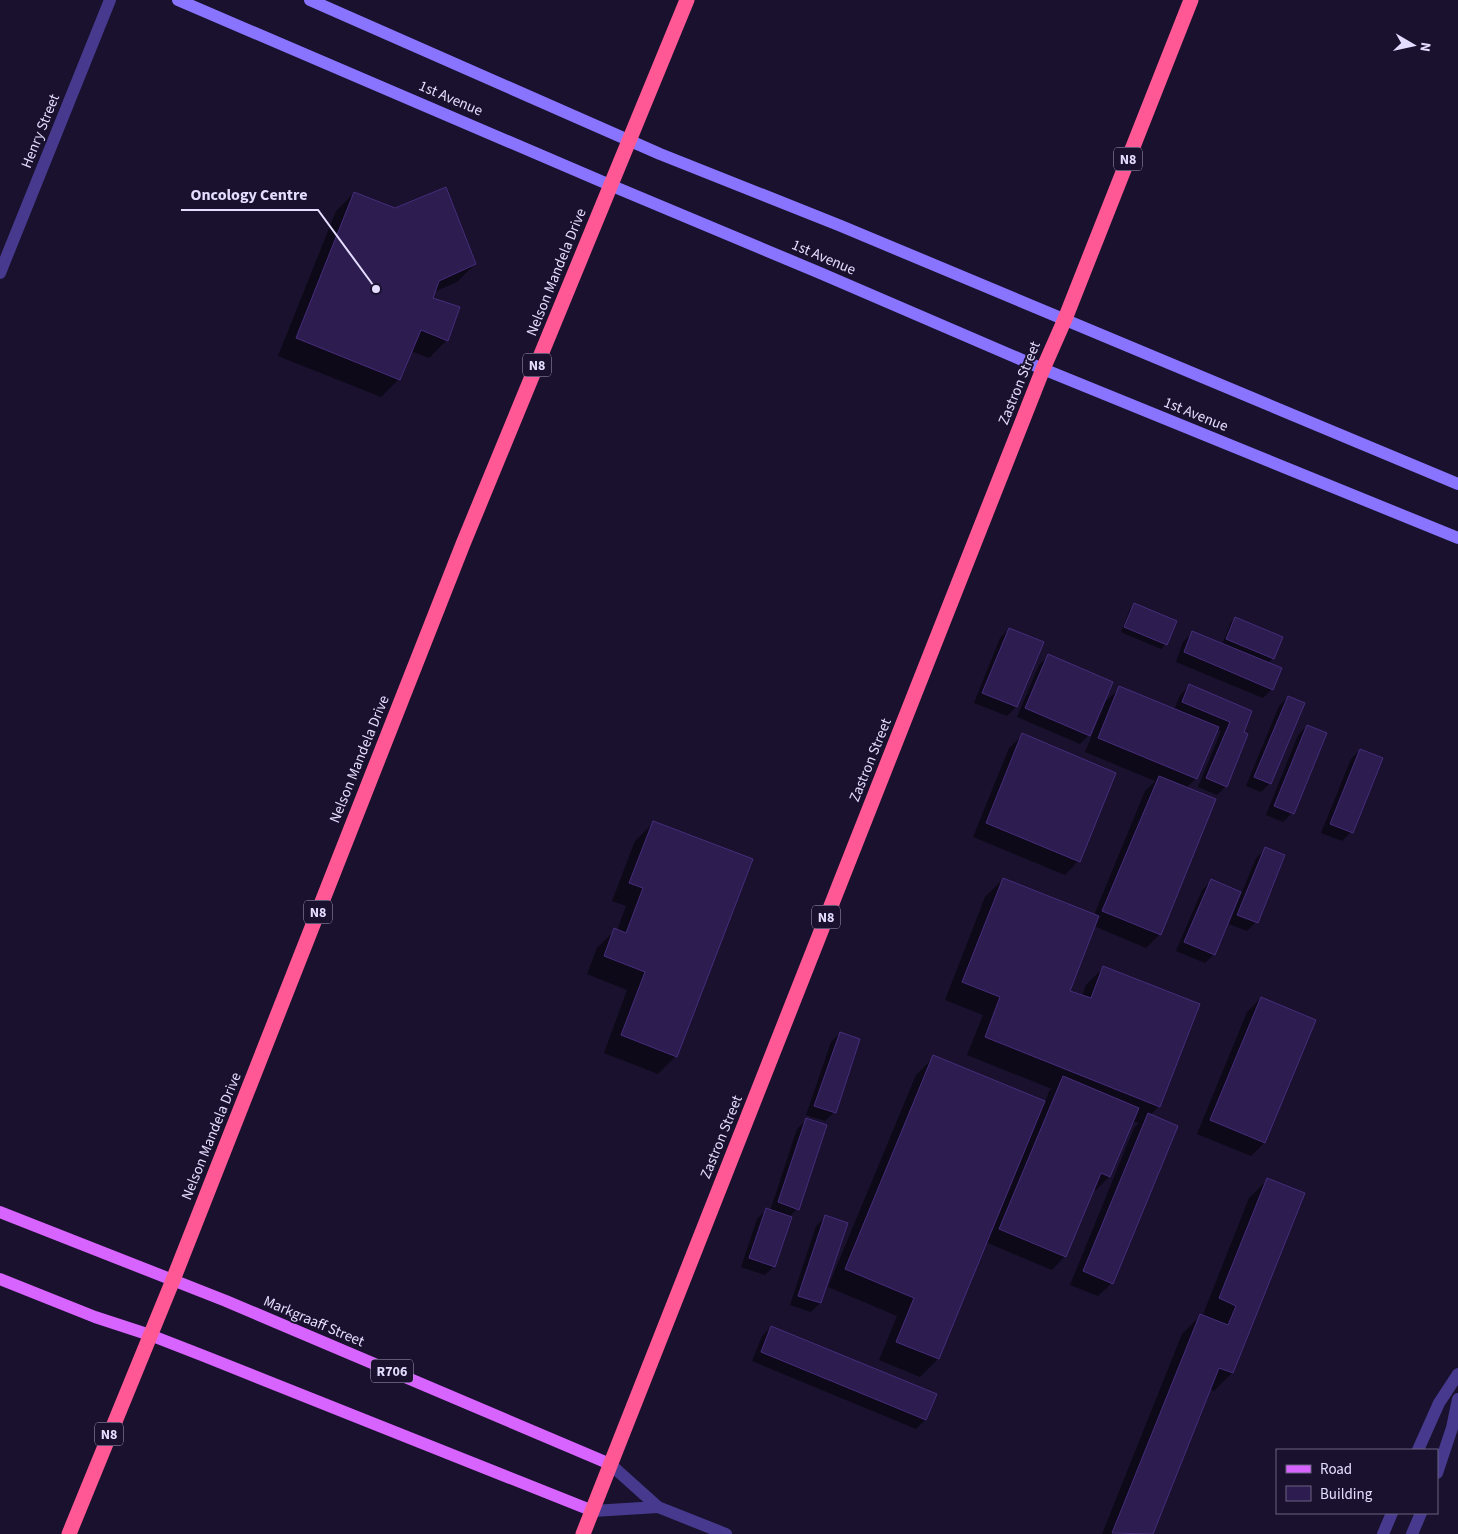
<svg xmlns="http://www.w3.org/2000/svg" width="1458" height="1534" viewBox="0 0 1458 1534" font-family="'Source Sans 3',sans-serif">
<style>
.shadow{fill:#0007}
.building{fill:#2c1c4f;stroke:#462d7c}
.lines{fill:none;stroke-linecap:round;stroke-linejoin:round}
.lane{stroke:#473a8e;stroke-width:12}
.street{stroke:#473a8e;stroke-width:12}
.secondary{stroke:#8874ff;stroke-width:12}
.primary{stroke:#d764ff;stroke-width:12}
.highway{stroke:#ff5894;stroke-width:15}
.labels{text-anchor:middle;stroke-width:4;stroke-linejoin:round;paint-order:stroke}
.shield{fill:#19112d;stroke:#a8a0c0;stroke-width:1}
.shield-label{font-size:14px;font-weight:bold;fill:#e5ddff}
.street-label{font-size:15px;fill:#e5ddff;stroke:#19112d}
.leader{fill:none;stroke:#e5ddff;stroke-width:2}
.callout-dot{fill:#e5ddff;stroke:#19112d;stroke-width:2}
.callout-label{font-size:16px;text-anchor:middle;font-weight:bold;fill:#e5ddff;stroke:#19112d;stroke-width:4;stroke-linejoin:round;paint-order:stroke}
</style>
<rect width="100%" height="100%" fill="#19112d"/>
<path class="shadow" d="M354,193L475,264L457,282L434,292L432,299L447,340L429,358L411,351L399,379L381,397L278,356L336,211Z
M1134,605L1175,622L1166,644L1161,649L1121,632L1130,609Z
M1235,618L1281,637L1273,658L1267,664L1272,689L1263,698L1176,662L1183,642L1192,633L1222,645L1231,622Z
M1009,629L1042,642L1016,707L1007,716L974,703L1000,638Z
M1048,656L1089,735L1080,744L1017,717L1039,665Z
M1189,686L1251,711L1226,786L1217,795L1198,787L1221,731L1216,729L1196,778L1186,788L1160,934L1146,948L1094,926L1069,991L1082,996L1086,985L1104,967L1159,1106L1150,1115L1112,1283L1098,1296L1070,1285L1134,1128L1139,1123L1132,1121L1109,1177L1096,1190L1093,1189L1065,1256L1052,1270L985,1242L938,1359L920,1377L879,1360L897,1316L828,1287L916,1075L934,1057L1045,1103L1049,1091L1052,1089L967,1055L983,1015L945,1000L985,897L1003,879L1094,915L1145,791L1155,781L1085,752L1106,701L1120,688L1174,710L1180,695Z
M1288,697L1270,783L1261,792L1246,786L1279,706Z
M1307,726L1326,734L1292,813L1283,822L1266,815L1298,735Z
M1023,735L1078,861L1065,875L973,837L1009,748Z
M1360,750L1351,832L1342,841L1321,833L1351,759Z
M653,823L676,1056L658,1074L604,1053L627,990L587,974L597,948L615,930L617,931L626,906L612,901L635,841Z
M1265,849L1256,922L1247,931L1229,924L1256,858Z
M1211,881L1214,954L1205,963L1176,951L1202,890Z
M1261,998L1264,1143L1251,1156L1197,1134L1247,1012Z
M840,1033L834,1112L825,1121L806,1115L831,1042Z
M806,1120L797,1209L789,1217L774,1266L765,1275L741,1267L757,1219L766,1210L770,1211L797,1129Z
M1267,1180L1303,1194L1232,1373L1214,1391L1210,1389L1152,1534H1102L1182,1334L1200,1316L1202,1317L1249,1198Z
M825,1217L820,1303L811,1312L790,1305L816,1226Z
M771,1327L925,1420L916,1429L752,1361L762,1336Z"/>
<path class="building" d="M446,187L476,264L439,281L433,298L460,307L448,341L421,330L400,380L296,338L354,192L395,208Z
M1134,603L1177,621L1167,645L1124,627Z
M1235,617L1283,637L1274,659L1226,639Z
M1009,628L1044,642L1017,707L982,693Z
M1192,631L1282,668L1273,690L1184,652Z
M1048,654L1113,682L1090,736L1025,708Z
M1189,684L1252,711L1244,732L1248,734L1227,787L1206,778L1230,722L1182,702Z
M1119,686L1219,727L1197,779L1098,738Z
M1288,696L1305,703L1271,784L1254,777Z
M1307,725L1327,733L1294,814L1274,806Z
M1022,733L1116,773L1080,862L986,823Z
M1360,749L1383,758L1353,833L1330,824Z
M1159,776L1216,799L1161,935L1102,911Z
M653,821L753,859L677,1057L621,1035L645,972L604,956L614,928L626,933L643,888L629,883Z
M1265,847L1285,855L1258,923L1237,915Z
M1003,878L1099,916L1070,991L1091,998L1103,966L1200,1004L1160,1107L985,1037L1000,997L962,982Z
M1211,879L1241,892L1215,955L1184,942Z
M1261,997L1316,1020L1265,1143L1210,1120Z
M840,1032L860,1039L836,1113L814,1106Z
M933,1055L1045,1101L939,1359L896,1342L914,1298L845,1269Z
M1063,1076L1139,1108L1110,1177L1101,1173L1066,1257L999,1229Z
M1148,1113L1178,1126L1113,1284L1083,1271Z
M806,1118L827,1125L799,1210L778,1202Z
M1267,1178L1305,1193L1233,1373L1219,1368L1153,1534L1112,1533L1200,1314L1228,1325L1236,1306L1219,1298Z
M766,1208L792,1217L775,1267L749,1258Z
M825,1215L848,1223L821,1303L798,1296Z
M771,1326L937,1394L926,1420L761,1352Z"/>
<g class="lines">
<path class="lane" d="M0,273L110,0"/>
<path class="street" d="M1418,1450L1439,1403L1458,1374
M610,1464L658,1507L726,1534
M1437,1473L1452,1428L1458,1399
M593,1511L658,1507
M1383,1534L1392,1513
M1412,1534L1421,1513"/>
<path class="secondary" d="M178,0L610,185L820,273L1043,369L1458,538
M310,0L660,154L841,226L1458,484"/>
<path class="primary" d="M0,1212L226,1301L610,1464
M0,1279L95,1317L150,1335L204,1356L593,1511"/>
<path class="highway" d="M69,1534L173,1280L463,544L687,0
M583,1534L1043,369L1065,319L1191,0"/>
</g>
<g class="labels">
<g class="shield">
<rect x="1114" y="147.5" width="28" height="23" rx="4"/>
<rect x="523" y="353.5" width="28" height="23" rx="4"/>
<rect x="304" y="900.5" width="28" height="23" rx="4"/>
<rect x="812" y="905.5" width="28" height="23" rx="4"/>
<rect x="371" y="1359.5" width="42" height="23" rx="4"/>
<rect x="95" y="1422.5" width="28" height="23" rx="4"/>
</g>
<g class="shield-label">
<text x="1128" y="164">N8</text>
<text x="537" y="370">N8</text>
<text x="318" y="917">N8</text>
<text x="826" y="922">N8</text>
<text x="392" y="1376">R706</text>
<text x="109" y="1439">N8</text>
</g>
<g class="street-label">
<text transform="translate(451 98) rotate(23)" y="5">1st Avenue</text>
<text transform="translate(40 131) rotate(-68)" y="5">Henry Street</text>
<text transform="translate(824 257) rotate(23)" y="5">1st Avenue</text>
<text transform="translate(556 272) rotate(-68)" y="5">Nelson Mandela Drive</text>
<text transform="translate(1019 383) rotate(-68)" y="5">Zastron Street</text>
<text transform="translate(1196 414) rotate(22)" y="5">1st Avenue</text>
<text transform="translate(359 759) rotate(-68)" y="5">Nelson Mandela Drive</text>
<text transform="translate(870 760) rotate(-68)" y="5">Zastron Street</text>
<text transform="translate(211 1136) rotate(-68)" y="5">Nelson Mandela Drive</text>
<text transform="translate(721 1137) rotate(-68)" y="5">Zastron Street</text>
<text transform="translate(314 1321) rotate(23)" y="5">Markgraaff Street</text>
</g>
</g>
<path class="leader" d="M376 289L318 210H181"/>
<circle class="callout-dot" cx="376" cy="289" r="5"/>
<g class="callout-label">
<text x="249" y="200">Oncology Centre</text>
</g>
<rect x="1276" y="1449" width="162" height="65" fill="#19112d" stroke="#6b6381"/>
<rect x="1286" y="1465" width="25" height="8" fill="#d764ff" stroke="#6b6381"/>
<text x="1320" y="1474" font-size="15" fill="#e5ddff">Road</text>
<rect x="1286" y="1486" width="25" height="15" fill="#2c1c4f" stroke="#6b6381"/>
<text x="1320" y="1499" font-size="15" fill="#e5ddff">Building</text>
<g transform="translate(1413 45) rotate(99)" stroke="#19112d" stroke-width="4" paint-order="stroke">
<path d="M0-4L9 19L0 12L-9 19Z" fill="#e5ddff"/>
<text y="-8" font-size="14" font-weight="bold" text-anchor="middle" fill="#e5ddff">N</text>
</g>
</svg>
